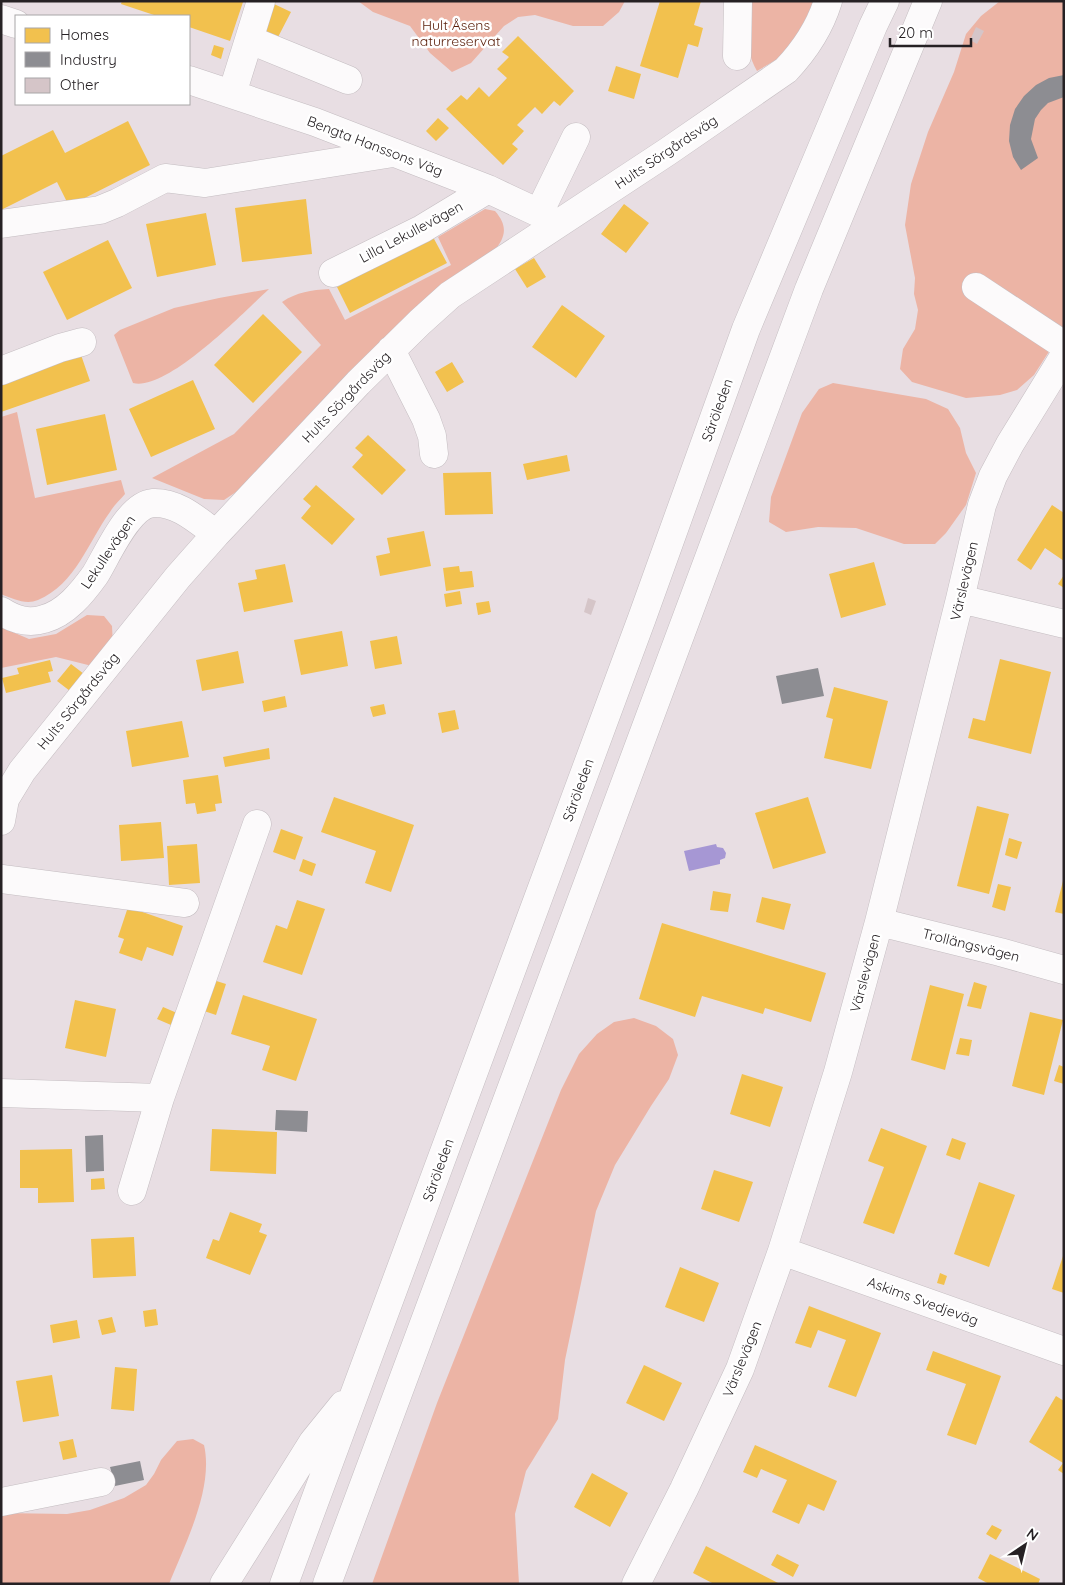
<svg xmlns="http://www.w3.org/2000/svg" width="1065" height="1585" viewBox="0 0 1065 1585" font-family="Quicksand,sans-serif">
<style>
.green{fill:#ecb4a5}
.water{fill:#a697d4}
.homes{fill:#f2c14e}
.industry{fill:#8d8d92}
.building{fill:#d5c5c8}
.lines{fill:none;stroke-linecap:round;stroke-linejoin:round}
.minor-casing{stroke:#c4bdc1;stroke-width:29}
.major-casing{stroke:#c4bdc1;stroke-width:29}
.minor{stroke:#fcfafb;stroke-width:28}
.major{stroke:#fcfafb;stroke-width:28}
.labels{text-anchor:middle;stroke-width:5;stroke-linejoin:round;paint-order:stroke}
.park-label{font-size:14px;fill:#591d08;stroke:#fff}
.street-label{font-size:14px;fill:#262124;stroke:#fff}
</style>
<rect width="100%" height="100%" fill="#e8dee3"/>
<path class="green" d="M358,1H625L619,12L603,26H573L535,15L518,17L504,26L471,63L452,72L430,53L410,26L373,12Z
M749,1H816L793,50L757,71C744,49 747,26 749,1Z
M1000,1H1064V328L1034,375L1017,390L1000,395L966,398L912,382L900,369L903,349L915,329L918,310L914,294L915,278L905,225L911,184L928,132L954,72L966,34L981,16Z
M485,209L495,211C508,226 506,237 494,251L239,490L224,500L204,499L152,478L234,434L321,345L282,302C297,292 311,290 329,289L345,320L451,265L438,237Z
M269,289C244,312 167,392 133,383L114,335L120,330L174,308L219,298Z
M833,383L926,399L948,409L960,428L966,453L976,473L966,505L946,533L935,544H904L856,528L818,527L786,532L769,522L771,497L802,413L819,389Z
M17,412L35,498L121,480L125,494C120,500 114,505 110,512C88,542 76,584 38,600C26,605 13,599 1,594V417Z
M87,615L104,616L112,626L113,646L96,667L56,657L1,668V627L29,639L56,634Z
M634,1018L656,1026L673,1039L678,1055L669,1079L651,1106L615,1165L596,1211L565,1360L558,1419L526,1471L515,1514L519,1584H372L437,1403L561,1090L579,1054L597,1034L614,1022Z
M193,1439L204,1445C214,1488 185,1544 169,1584H1V1513L67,1514L90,1510L124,1498L146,1485L154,1474L161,1460L177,1441Z"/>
<path class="water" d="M716,844L717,847L723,848L726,853L725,858L720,860V864L689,871L684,851Z"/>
<path class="homes" d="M122,1H241L243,2L230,41L189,27V16H157L121,4Z
M660,1H701L694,25L703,28L698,47L688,44L678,78L640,66Z
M274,4L291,12L276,41L259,32Z
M518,36L574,91L560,106L554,101L542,114L535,107L517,125L524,131L512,144L518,149L503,165L446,109L461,95L467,100L479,87L489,97L507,78L497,69L509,57L502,52Z
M214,45L224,48L221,59L211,55Z
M616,66L641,74L634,99L608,91Z
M438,118L449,128L436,141L426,131Z
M128,121L150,165L69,206L57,182L1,210V156L53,130L65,153Z
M306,199L312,254L242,262L235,208Z
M624,204L649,223L626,253L601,234Z
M206,213L216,265L157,277L146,224Z
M433,237L447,263L350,313L337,287Z
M108,240L132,288L67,320L43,272Z
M534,258L546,277L527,288L515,269Z
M562,305L605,336L576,378L532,347Z
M263,314L302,352L253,403L214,365Z
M80,352L90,381L1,412V380Z
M452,362L464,382L447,392L435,372Z
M193,380L215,429L151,457L129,409Z
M105,414L117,470L47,485L36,429Z
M368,435L406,470L382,495L352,467L363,455L355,448Z
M567,455L570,471L527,480L523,464Z
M491,472L493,514L445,515L443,473Z
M316,485L355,519L332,545L301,518L311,506L303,499Z
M1052,505L1064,513V561L1045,548L1031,570L1017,560Z
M424,531L431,566L380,576L376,556L390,553L387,538Z
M874,562L886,605L841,618L829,574Z
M285,564L293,602L244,612L238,583L257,579L255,570Z
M459,566L460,572L472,571L474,587L446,591L443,568Z
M1064,575V588L1058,584Z
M460,591L462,604L446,607L444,594Z
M489,601L491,612L478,615L476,603Z
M342,631L348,666L301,675L294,640Z
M397,636L402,664L375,669L370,641Z
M238,651L244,683L202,691L196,660Z
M1000,659L1051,672L1031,754L968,738L973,718L985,721Z
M50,660L53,671L48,672L51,682L6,693L2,678L19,674L17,668Z
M71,664L84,674L70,691L57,681Z
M834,687L888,701L871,769L824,758L833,719L826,717Z
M285,696L287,707L264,712L262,701Z
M384,704L386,714L373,717L370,707Z
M455,710L459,729L442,733L438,713Z
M182,721L189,757L132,767L126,731Z
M269,748L270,759L225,767L223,757Z
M218,775L222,803L215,804L216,811L197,814L195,803L186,804L183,780Z
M334,797L414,825L391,892L365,883L376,851L321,832Z
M808,797L826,853L773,869L755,813Z
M977,806L1009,814L989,894L957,886Z
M161,822L164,858L121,861L119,825Z
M281,829L303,837L295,860L273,852Z
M1009,838L1022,842L1017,859L1005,855Z
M197,844L200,883L169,885L167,846Z
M303,859L316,864L312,876L299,871Z
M1063,881H1064V914L1055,912Z
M998,884L1011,887L1005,911L992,907Z
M713,891L731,894L728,912L710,910Z
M762,897L791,904L784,930L756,922Z
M297,900L325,909L302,975L263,962L276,925L287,929Z
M128,907L183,926L173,956L147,947L142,961L119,953L124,939L118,937Z
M662,923L826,973L811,1022L765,1008L763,1014L702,996L695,1017L639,999Z
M210,979L226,984L216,1015L201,1010Z
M974,982L987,986L981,1009L967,1006Z
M930,985L964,994L945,1070L911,1060Z
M243,995L317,1019L296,1081L262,1070L270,1046L231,1034Z
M75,1000L116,1009L106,1057L65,1048Z
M163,1007L177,1013L171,1025L157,1019Z
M1030,1012L1063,1020L1044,1095L1012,1086Z
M960,1038L972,1040L969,1056L956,1054Z
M1059,1065L1064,1067V1084L1054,1081Z
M742,1074L783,1087L770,1127L730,1114Z
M881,1128L927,1146L894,1234L863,1223L884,1167L868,1161Z
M212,1129L277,1132L276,1174L210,1171Z
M952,1138L966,1143L960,1160L946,1155Z
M72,1149L74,1202L38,1203V1188H20V1150Z
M714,1170L753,1182L739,1222L701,1209Z
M104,1178L105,1189L91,1190V1179Z
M979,1182L1015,1195L989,1267L954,1254Z
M230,1212L262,1224L259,1232L267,1235L250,1275L206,1258L213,1239L219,1241Z
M134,1237L136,1276L93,1278L91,1239Z
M1063,1256H1064V1293L1052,1289Z
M680,1267L719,1283L704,1322L665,1307Z
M940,1273L947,1276L944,1285L937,1283Z
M809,1306L881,1333L856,1397L828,1387L846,1340L818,1330L811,1348L795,1343Z
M156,1309L158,1325L145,1327L143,1311Z
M112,1317L116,1332L102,1335L98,1320Z
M77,1320L80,1338L53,1343L50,1325Z
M933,1351L1001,1376L976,1445L947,1435L966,1384L926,1370Z
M644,1365L682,1383L664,1421L626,1403Z
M115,1367L137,1369L134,1411L111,1409Z
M52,1375L59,1416L23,1422L16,1381Z
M1056,1396L1064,1401V1474L1058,1470L1063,1463L1029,1442Z
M73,1439L77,1457L63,1460L59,1442Z
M755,1445L837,1481L824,1511L808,1504L799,1524L772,1512L787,1480L761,1469L757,1478L743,1472Z
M592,1473L628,1493L610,1527L574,1507Z
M992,1525L1002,1530L996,1540L986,1534Z
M706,1546L780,1584H714L693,1573Z
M777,1554L799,1565L793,1577L771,1565Z
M990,1554L1040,1579L1038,1584H989L978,1578Z"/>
<path class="industry" d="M1064,75V97L1048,103L1041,110L1035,119L1031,139L1038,158L1021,170L1013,157L1009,141L1010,125L1015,109L1024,96L1036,85L1049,78Z
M818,668L824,696L782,704L776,676Z
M276,1110L308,1111L307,1132L275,1130Z
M103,1135L104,1171L86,1172L85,1136Z
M140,1461L144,1480L115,1486L110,1467Z"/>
<path class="building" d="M976,27L984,31L977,44L970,40Z
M588,598L596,601L591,615L584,612Z"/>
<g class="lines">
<defs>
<path id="minor" d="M1,19L16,24
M250,40L348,80
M737,56L738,1
M189,80L315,122L488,189L539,213L554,226
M232,94L261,1
M539,213L576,137
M1,224L100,210L117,203L165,178L205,183L393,153
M333,273L422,229L488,189
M976,287L1064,345
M391,350L426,419L432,436L434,454
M1,371L60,348L82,342
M960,599L1064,624
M1,611C15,620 28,624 44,619C66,613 82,593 95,575C107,556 128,505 153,503C178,502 197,520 216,534
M1,821L5,799L22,771L178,577L216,534L358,383L420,322L450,295L667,152L786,70C804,51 820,27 828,1
M2,879L185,903
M879,922L1000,952L1064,970
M1,1093L160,1098L132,1191
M160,1098L257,824
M782,1251L1064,1351
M1,1502L101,1482
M636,1584L684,1489L740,1369L782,1251L838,1072L879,922L960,599L982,505L993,476L1010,444L1064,356"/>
<path id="major" d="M224,1584L313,1442L343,1405
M284,1584L642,618L746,329L873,26L885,1
M327,1584L809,289L928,1"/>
</defs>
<use href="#minor" class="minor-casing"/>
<use href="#major" class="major-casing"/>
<use href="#minor" class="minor"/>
<use href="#major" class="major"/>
</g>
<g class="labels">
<g class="park-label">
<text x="456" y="30">Hult Åsens<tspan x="456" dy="16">naturreservat</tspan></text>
</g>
<g class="street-label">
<text transform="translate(375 146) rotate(21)" y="5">Bengta Hanssons Väg</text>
<text transform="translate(666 152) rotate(-34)" y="5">Hults Sörgårdsväg</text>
<text transform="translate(411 232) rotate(-28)" y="5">Lilla Lekullevägen</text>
<text transform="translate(346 397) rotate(-46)" y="5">Hults Sörgårdsväg</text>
<text transform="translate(717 410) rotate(-70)" y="5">Säröleden</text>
<text transform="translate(108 552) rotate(-56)" y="5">Lekullevägen</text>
<text transform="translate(964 581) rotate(-77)" y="5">Värslevägen</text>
<text transform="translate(78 701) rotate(-51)" y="5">Hults Sörgårdsväg</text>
<text transform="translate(578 790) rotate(-70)" y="5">Säröleden</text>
<text transform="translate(971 945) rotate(14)" y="5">Trollängsvägen</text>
<text transform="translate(865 973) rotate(-75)" y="5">Värslevägen</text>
<text transform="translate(438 1170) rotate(-70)" y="5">Säröleden</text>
<text transform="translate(923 1301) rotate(20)" y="5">Askims Svedjeväg</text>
<text transform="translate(742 1359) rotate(-68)" y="5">Värslevägen</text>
</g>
</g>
<rect width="1065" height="1585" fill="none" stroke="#262124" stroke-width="5"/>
<rect x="15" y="15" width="175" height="90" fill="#ffffff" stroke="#a8a6a7"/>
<rect x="25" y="28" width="25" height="15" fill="#f2c14e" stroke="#a8a6a7"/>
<text x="60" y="40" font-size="15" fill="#262124">Homes</text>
<rect x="25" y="52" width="25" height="15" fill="#8d8d92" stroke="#a8a6a7"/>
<text x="60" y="65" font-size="15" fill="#262124">Industry</text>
<rect x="25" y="78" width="25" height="15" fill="#d5c5c8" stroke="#a8a6a7"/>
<text x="60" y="90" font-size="15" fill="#262124">Other</text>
<g transform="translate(1025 1545) rotate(35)" stroke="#ffffff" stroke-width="4" paint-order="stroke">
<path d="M0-4L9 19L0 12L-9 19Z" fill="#262124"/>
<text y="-8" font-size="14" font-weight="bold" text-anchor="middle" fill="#262124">N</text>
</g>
<path d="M890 38v8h81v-8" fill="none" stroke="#262124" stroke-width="2.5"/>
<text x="898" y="38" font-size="15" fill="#262124" stroke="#ffffff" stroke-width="4" paint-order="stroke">20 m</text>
</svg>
